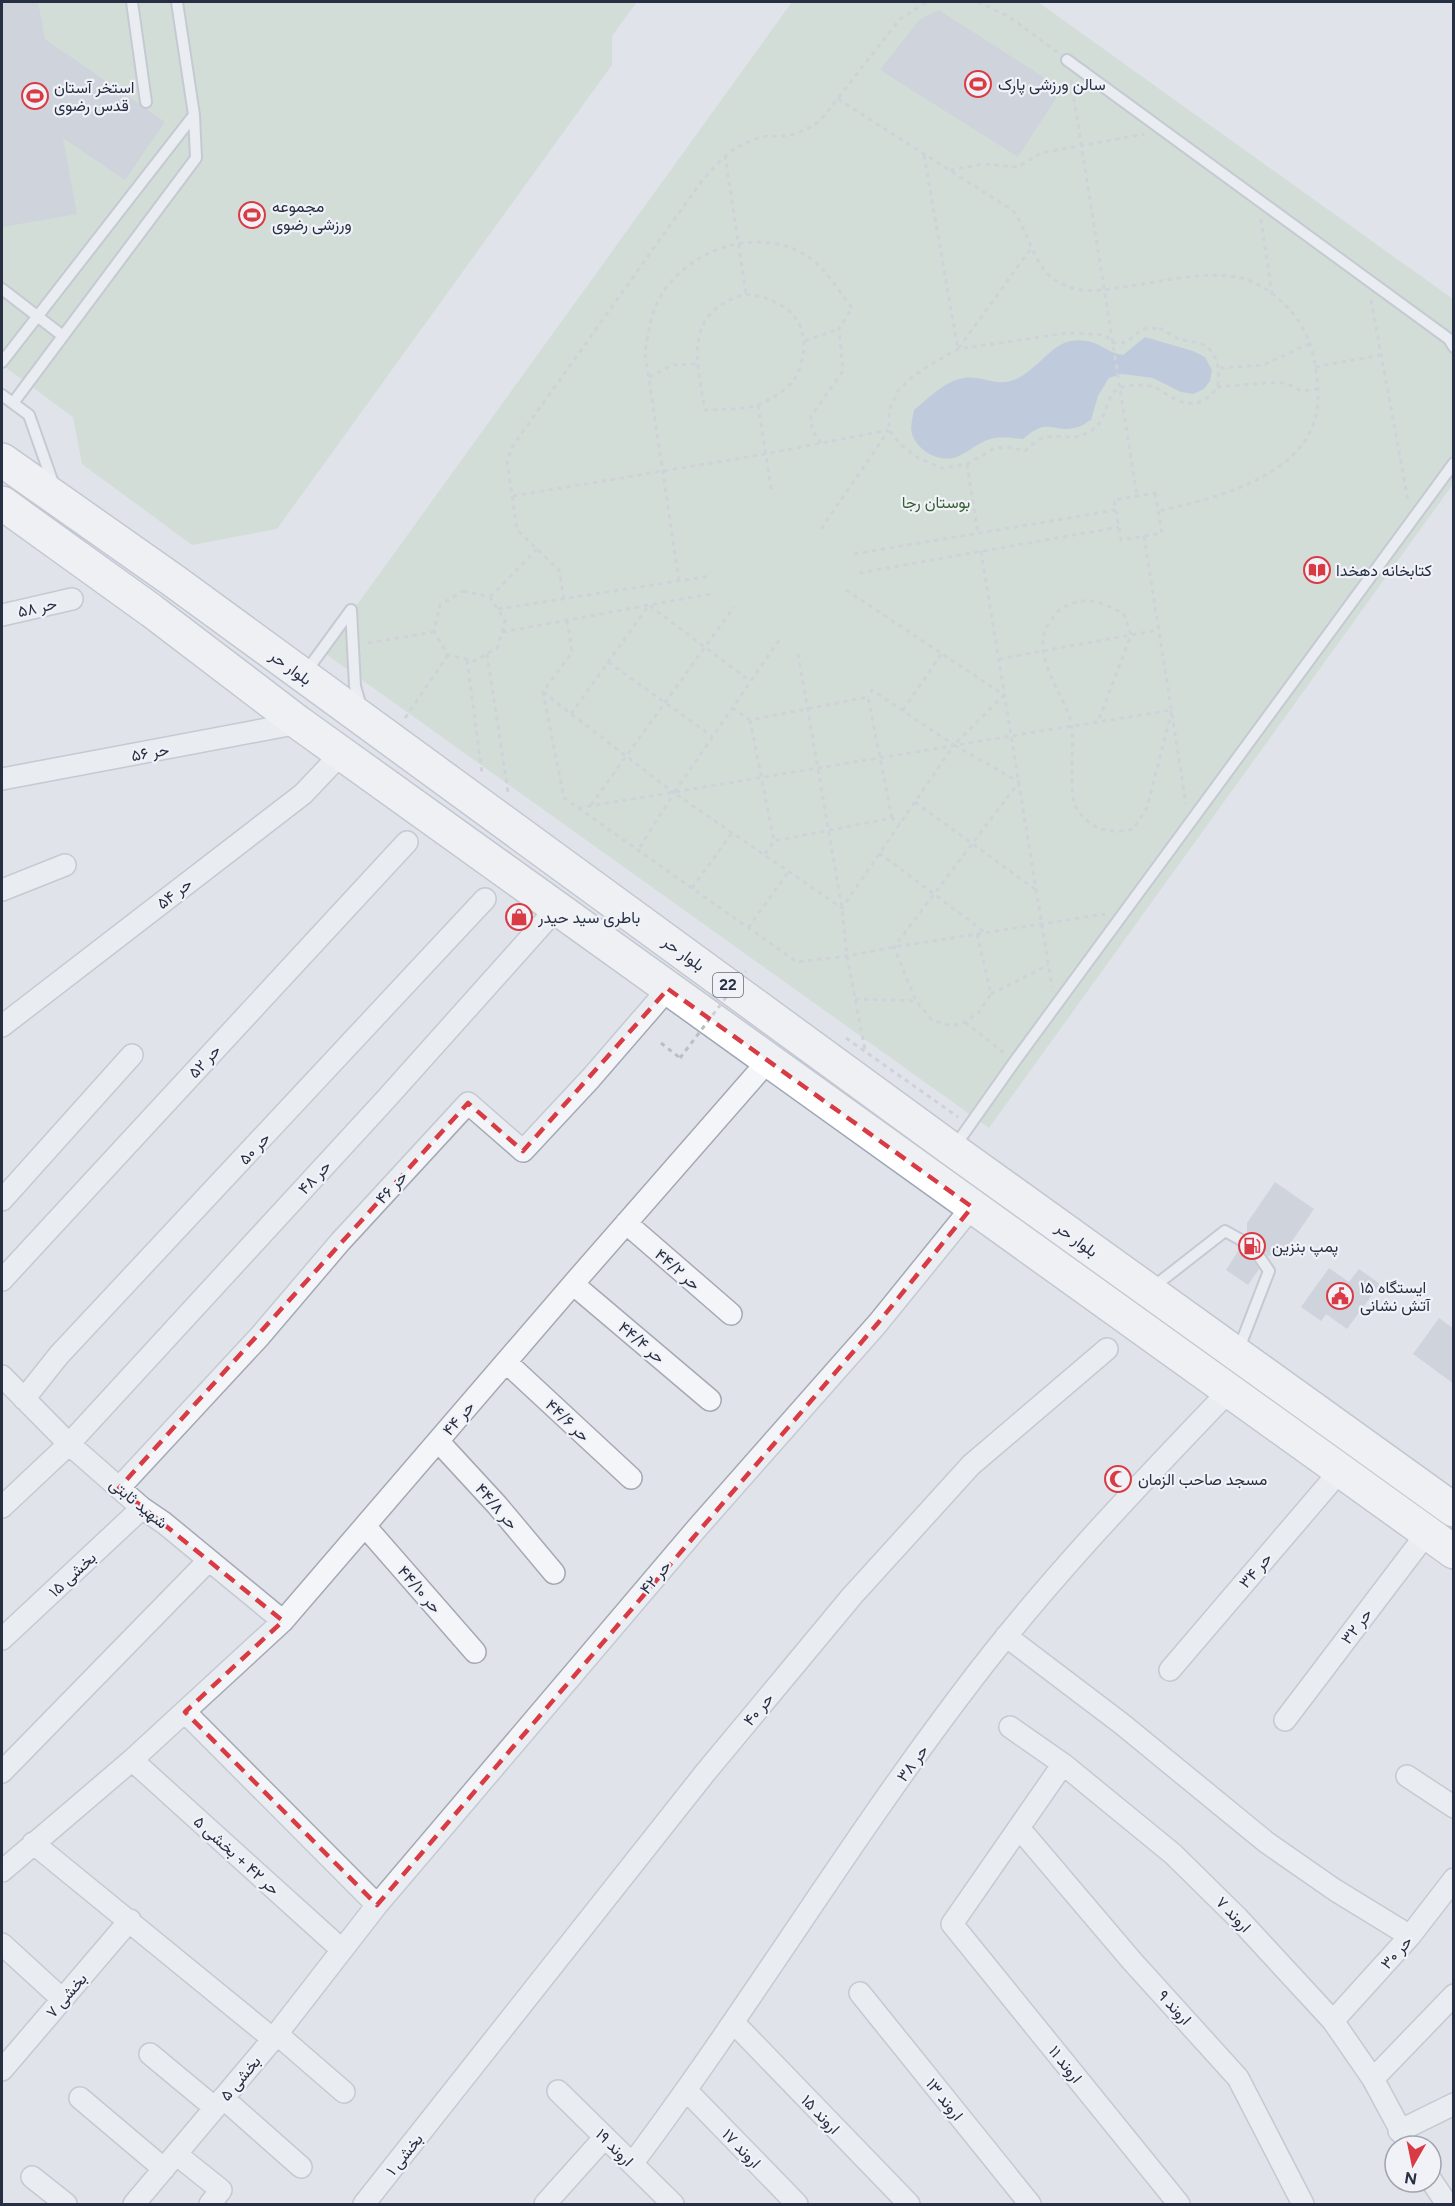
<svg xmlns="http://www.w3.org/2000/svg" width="1455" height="2206" viewBox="0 0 1455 2206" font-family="Figtree,Vazirmatn,sans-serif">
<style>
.green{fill:#c4d5c1}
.water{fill:#98adcd}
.building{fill:#babecb}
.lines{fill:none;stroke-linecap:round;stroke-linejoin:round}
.service-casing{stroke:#a5a9b5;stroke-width:14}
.minor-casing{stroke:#a5a9b5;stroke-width:24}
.primary-casing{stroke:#9ea6b7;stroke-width:36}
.path{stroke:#babec5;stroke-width:3;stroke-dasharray:4.5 4.5;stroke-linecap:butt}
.service{stroke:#f3f5f8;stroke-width:10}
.minor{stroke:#f3f5f8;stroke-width:21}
.primary{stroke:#fff;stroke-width:33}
.path-bridge{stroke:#babec5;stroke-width:3;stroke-dasharray:4.5 4.5;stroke-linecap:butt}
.marked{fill:none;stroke:#d93b44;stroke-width:4.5;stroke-dasharray:12 8;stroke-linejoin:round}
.labels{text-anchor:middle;stroke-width:4.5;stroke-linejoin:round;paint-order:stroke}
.shield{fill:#f0f2f7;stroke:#636a79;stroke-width:1.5}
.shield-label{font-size:15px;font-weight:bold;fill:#272f43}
.poi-label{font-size:16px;fill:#272f43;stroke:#f0f2f7;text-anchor:start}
.park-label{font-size:16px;fill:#376033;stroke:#f0f2f7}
.street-label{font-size:16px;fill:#272f43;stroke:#f0f2f7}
</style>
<rect width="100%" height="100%" fill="#e0e3ea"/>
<path class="green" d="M2,2H637L612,36V65L277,529L192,545L82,464L73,417L2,365Z
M792,2H1038L1453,299V484L989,1128L323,652Z"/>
<path class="water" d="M1145,337L1193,351L1205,357L1212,370L1210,381L1204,389L1193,394L1181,392L1153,378L1122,374L1109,378L1098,396L1091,420C1087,422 1083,426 1078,427C1053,435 1050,415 1023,439C1013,438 1001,436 991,439C977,442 965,456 953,458C936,462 913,448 911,429C911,423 913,416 914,410C928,399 944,381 964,378C985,375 997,389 1018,378C1037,369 1052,344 1071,341C1098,337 1102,352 1123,355Z"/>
<path class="building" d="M2,2H38L45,39L165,122L125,180L63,138L77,214L2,227Z
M939,10L1062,89L1018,157L880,70L919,20Z
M1275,1182L1314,1209L1286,1250L1268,1256L1258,1241L1247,1234V1223Z
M1240,1248L1247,1252L1259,1269L1248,1285L1226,1270Z
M1329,1268L1349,1282L1359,1269L1380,1284L1347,1329L1326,1314L1321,1321L1301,1307Z
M1439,1318L1454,1329V1384L1413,1354Z"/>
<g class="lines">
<defs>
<path id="service" d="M132,2L146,102
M1067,60L1449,339L1454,347
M2,289L63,336
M2,362L194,115
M2,395L29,415L54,486
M13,403L196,158L194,115L177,2
M351,610L355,686L361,707
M305,673L351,610
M955,1146L1015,1061L1454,463
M1152,1288L1225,1231L1252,1246L1269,1271L1238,1351"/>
<path id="minor" d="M2,615L72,599
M2,779L299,723
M2,890L65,865
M2,1026L303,794L341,754
M2,1200L132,1055
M626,1223L731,1314
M2,1280L407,842
M573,1284L710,1400
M506,1362L631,1478
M2,1376L69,1444L142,1508L164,1523L283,1621
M24,1399L59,1355L485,899
M438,1441L497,1505L554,1573
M119,1488L260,1336L340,1242L468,1103L523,1151L591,1078L668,989
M2,1507L69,1444L387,1098L556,909
M365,1526L475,1652
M1006,1636L1122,1724L1266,1842L1335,1890L1410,1936
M2,1639L142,1508
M1170,1670L1340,1471
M185,1712L377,1905
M1285,1720L1427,1533
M1010,1727L1063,1764L1173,1854L1238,1918L1333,2021L1373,2079L1409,2146
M132,1760L341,1949
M1063,1764L952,1924L1179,2204
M2,1772L209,1560
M1407,1776L1454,1807
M1019,1828L1132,1961L1238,2078L1303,2204
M33,1843L273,2039
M2,1871L132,1760L283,1621L573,1284L768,1061
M2,1944L62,1999
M860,1993L1030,2204
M1333,2021L1410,1936L1454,1879
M734,2023L909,2204
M277,2034L344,2092
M150,2054L215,2108
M2,2070L130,1920
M1373,2079L1454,1995
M558,2091L673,2204
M687,2091L797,2204
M80,2098L164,2169
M223,2098L301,2167
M1399,2131L1454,2104
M176,2154L221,2190L210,2204
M632,2164C747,2011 846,1846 962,1693C1042,1586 1136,1488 1229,1391
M32,2177L66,2204
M1431,2180L1447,2204
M134,2204L273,2039L377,1905L698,1527L878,1323L972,1207
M364,2204L705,1773L852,1596L971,1465L1107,1349
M545,2204L605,2137"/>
<path id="primary" d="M2,460L174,581L953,1150L1454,1510
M2,503L152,611L299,723L1454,1552"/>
</defs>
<use href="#service" class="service-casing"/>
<use href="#minor" class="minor-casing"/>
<use href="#primary" class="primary-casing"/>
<path class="path" d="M978,2L1008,16L1057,52
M1071,80L1137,496
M838,99L1012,210C1031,233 1032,270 1062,284C1082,294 1102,290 1124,287C1160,282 1221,266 1255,283C1285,298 1308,326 1314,359C1316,372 1319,386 1318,400C1315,475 1217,498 1158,511
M725,155L746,294
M924,155L958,349L1032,247
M950,170L984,164L1018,167L1041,153L1144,134
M1261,219L1272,295
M746,294C780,298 809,316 803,355C802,362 798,374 794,380C786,390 771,399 760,404C747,410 720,409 705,410C696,359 683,312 746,294Z
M1371,300L1408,500
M1159,328C1166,331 1172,336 1179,339C1186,341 1195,341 1202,344C1217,351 1220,368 1218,383C1217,392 1205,401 1196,403C1180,406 1167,393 1154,387C1146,384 1131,385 1122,387C1105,392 1108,417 1096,427C1077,443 1067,434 1048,437C1039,438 1031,445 1025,451L1009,447L995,448L967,464L942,468L918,458L901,445L889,430V410L898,391L911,378L926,367L958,349L1068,333L1105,335L1113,343H1118L1127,342L1142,329Z
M805,341L839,329
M1315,367L1381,355
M1220,368L1263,365L1311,343
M649,377L672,365L697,364
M1217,387L1266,383H1286L1301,391L1318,389
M758,405L772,493
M967,464L978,533
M1155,493L1162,533L1121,540L1114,500Z
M513,496L765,454L889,430
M821,529L889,430
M1144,536L1186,804
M981,551L1052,987
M854,554L1116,510
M859,573L1119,527
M679,581L645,352C648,336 650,318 657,303C683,249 760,223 810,258C827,270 839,292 852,308L839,329L843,371L811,416L812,430L821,443
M846,590L1004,695L954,745L1019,782L894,947L916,1001L932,1020L952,1026L965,1022L979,1012L991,994L977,934
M463,591L490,597L505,621L498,647L475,661L448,655L434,632L440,605Z
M490,597L537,549
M564,599L559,570L517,530L507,460L514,444L701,182C721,159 732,145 763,137C769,135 775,137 782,136C797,135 808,129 820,121L900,19L927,2
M498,609L710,576
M567,620L572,652L543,692L564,798L797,962L847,956L894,947L1105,914
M502,632L715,593
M779,640L674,793L842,908L954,745L872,690L868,697
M368,643L434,632
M487,654L508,792
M798,654L842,908L847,956L865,1050
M999,659L1158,630
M467,660L482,773
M608,662L712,736
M543,692L674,793L638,850
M732,708L750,720
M903,710L942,653
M571,714L649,605L750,681
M405,718L448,655
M915,802L1036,890
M591,805L734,607
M578,808L1011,736C1064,727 1118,719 1172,710L1147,808L1133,829C1108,835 1088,829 1075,805C1069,794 1074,744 1072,727C1066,693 1026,654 1051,620C1055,615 1058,610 1064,607C1088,595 1101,602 1124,614L1131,635L1098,722
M892,818L868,697L750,720L774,841L892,818L900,823
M879,853L986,933
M765,854L774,841
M692,888L732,833
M748,928L789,871
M991,994L1048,965
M855,999L916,1001
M965,1022L1004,1053
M846,1038L958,1117
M661,1043L680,1058"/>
<use href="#service" class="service"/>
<use href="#minor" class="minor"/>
<use href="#primary" class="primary"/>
<path class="path-bridge" d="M680,1058L746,971"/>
</g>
<path d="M0 0H1455V2206H0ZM668,989L972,1207L878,1323L377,1905L185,1712L283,1621L119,1488L468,1103L523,1151Z" fill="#e0e3ea" fill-opacity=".55" fill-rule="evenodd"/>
<path class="marked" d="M668,989L972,1207L878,1323L377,1905L185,1712L283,1621L119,1488L468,1103L523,1151Z"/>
<defs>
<symbol id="stadium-ring" viewBox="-11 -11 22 22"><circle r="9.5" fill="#f0f2f7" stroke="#d93b44" stroke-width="1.5"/><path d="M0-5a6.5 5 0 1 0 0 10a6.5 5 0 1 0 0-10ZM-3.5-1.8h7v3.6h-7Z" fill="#d93b44"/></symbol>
<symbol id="library-ring" viewBox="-11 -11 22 22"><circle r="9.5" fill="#f0f2f7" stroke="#d93b44" stroke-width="1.5"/><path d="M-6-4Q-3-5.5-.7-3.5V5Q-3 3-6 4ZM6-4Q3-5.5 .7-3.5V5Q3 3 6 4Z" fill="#d93b44"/></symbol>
<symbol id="shop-ring" viewBox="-11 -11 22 22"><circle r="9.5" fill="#f0f2f7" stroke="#d93b44" stroke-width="1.5"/><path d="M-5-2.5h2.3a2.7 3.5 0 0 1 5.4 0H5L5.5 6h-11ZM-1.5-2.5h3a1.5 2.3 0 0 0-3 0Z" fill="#d93b44"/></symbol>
<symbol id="fuel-ring" viewBox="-11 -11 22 22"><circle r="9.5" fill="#f0f2f7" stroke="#d93b44" stroke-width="1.5"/><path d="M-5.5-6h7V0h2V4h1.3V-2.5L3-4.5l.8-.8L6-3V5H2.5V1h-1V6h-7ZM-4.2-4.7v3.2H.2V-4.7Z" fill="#d93b44"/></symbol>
<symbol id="civic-ring" viewBox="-11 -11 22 22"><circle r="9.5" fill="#f0f2f7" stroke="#d93b44" stroke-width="1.5"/><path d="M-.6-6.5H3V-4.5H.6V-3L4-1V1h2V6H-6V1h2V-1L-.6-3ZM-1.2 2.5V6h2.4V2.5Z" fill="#d93b44"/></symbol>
<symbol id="mosque-ring" viewBox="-11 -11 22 22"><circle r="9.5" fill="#f0f2f7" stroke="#d93b44" stroke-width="1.5"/><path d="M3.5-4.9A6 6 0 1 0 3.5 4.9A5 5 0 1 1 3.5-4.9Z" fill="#d93b44"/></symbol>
</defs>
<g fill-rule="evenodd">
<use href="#stadium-ring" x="963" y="69" width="30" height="30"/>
<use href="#stadium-ring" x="20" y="81" width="30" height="30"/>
<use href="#stadium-ring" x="237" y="200" width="30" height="30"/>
<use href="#library-ring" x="1302" y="555" width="30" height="30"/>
<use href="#shop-ring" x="504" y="902" width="30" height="30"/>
<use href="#fuel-ring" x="1237" y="1231" width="30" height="30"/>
<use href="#civic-ring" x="1325" y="1281" width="30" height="30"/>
<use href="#mosque-ring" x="1103" y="1464" width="30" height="30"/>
</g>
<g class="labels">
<rect class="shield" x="713" y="973" width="30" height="24" rx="4.5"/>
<g class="shield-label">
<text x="728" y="990">22</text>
</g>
<g class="poi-label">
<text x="998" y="90">سالن ورزشی پارک</text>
<text x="54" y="93">استخر آستان<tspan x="54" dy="18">قدس رضوی</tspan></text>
<text x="272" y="212">مجموعه<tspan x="272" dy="18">ورزشی رضوی</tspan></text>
<text x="1336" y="576">کتابخانه دهخدا</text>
<text x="538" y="923">باطری سید حیدر</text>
<text x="1272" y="1252">پمپ بنزین</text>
<text x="1360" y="1293">ایستگاه ۱۵<tspan x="1360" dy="18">آتش نشانی</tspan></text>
<text x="1138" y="1485">مسجد صاحب الزمان</text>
</g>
<g class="park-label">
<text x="936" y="508">بوستان رجا</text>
</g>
<g class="street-label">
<text transform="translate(37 607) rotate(-13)" y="6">حر ۵۸</text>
<text transform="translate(291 667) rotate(36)" y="6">بلوار حر</text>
<text transform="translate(150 752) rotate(-10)" y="6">حر ۵۶</text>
<text transform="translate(174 893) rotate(-38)" y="6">حر ۵۴</text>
<text transform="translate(684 953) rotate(36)" y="6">بلوار حر</text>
<text transform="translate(204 1061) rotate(-47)" y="6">حر ۵۲</text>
<text transform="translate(254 1148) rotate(-47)" y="6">حر ۵۰</text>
<text transform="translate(314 1177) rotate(-47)" y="6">حر ۴۸</text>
<text transform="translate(391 1187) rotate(-48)" y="6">حر ۴۶</text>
<text transform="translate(1077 1239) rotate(36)" y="6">بلوار حر</text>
<text transform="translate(678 1269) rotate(41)" y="6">حر ۴۴/۲</text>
<text transform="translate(642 1342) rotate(40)" y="6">حر ۴۴/۴</text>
<text transform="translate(458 1418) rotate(-49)" y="6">حر ۴۴</text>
<text transform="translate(568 1420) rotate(43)" y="6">حر ۴۴/۶</text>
<text transform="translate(139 1503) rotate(39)" y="6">شهید ثابتی</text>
<text transform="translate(497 1506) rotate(49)" y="6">حر ۴۴/۸</text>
<text transform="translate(1255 1570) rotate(-49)" y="6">حر ۳۴</text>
<text transform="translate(72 1574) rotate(-43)" y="6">بخشی ۱۵</text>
<text transform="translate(655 1577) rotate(-50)" y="6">حر ۴۲</text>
<text transform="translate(420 1589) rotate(49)" y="6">حر ۴۴/۱۰</text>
<text transform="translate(1356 1626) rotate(-53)" y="6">حر ۳۲</text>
<text transform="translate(758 1709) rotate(-50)" y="6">حر ۴۰</text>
<text transform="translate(912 1763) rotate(-54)" y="6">حر ۳۸</text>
<text transform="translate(237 1855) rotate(42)" y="6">حر ۴۲ + بخشی ۵</text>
<text transform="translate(1234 1914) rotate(46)" y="6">اروند ۷</text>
<text transform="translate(1396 1952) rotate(-48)" y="6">حر ۳۰</text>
<text transform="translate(66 1995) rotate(-49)" y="6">بخشی ۷</text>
<text transform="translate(1175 2007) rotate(47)" y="6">اروند ۹</text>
<text transform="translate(1066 2064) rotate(51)" y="6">اروند ۱۱</text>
<text transform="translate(240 2078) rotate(-50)" y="6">بخشی ۵</text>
<text transform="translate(945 2099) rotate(51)" y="6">اروند ۱۳</text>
<text transform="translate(821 2114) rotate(46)" y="6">اروند ۱۵</text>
<text transform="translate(615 2147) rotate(45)" y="6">اروند ۱۹</text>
<text transform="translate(742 2148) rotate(46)" y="6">اروند ۱۷</text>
<text transform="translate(404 2154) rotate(-51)" y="6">بخشی ۱</text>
</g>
</g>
<rect width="1455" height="2206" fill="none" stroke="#272f43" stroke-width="6"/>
<g transform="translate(1413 2164) rotate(189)"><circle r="28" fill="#f0f2f7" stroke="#a0a4af" stroke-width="1.5"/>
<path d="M0-4.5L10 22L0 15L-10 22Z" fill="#d93b44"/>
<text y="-9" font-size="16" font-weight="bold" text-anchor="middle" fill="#272f43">N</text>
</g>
</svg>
